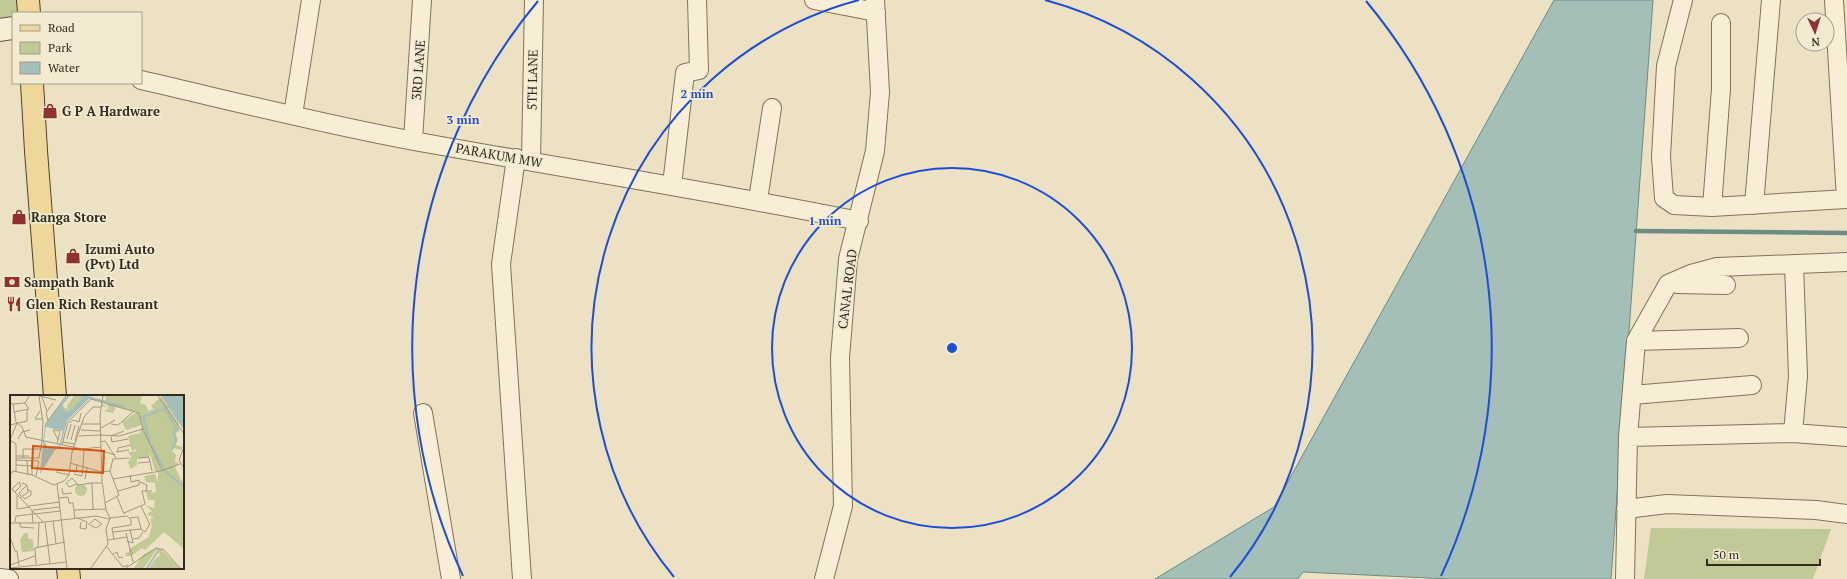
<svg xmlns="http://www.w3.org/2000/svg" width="1847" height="579" viewBox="0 0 1847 579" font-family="'PT Serif',serif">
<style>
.green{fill:#c1c997}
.water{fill:#a4beb8;stroke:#6c8c85}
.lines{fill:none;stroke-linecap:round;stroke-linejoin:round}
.stream{stroke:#6c8c85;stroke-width:4.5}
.street-casing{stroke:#84725a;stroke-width:20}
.secondary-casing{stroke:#66533d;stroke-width:24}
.primary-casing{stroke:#52402e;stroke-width:24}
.street{stroke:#f7eed5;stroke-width:18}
.secondary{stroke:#f7eed5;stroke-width:22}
.primary{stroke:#edd79b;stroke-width:22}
.ring{fill:none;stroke:#1d4ed8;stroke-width:2}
.labels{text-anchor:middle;stroke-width:3.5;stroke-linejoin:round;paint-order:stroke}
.street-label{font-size:13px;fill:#352a1e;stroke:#f3ebd1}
.poi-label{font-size:13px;font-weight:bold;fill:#352a1e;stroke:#f3ebd1;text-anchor:start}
.inset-river{fill:none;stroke:#a4beb8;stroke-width:2}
.inset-road{fill:none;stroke:#a39880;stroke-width:1}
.view{fill:#d6540e;fill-opacity:0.15;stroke:#d6540e;stroke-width:2}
.inset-edge{fill:none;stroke:#352a1e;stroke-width:2}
.centre{fill:#1d4ed8;stroke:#f3ebd1;stroke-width:2}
.ring-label{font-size:12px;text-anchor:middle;font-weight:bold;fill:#1d4ed8;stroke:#f3ebd1;stroke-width:3.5;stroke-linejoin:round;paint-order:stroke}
</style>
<rect width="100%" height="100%" fill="#ece1c2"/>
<path class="green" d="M0,0H28L29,13H13V28L0,30Z
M1651,528L1831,529L1813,579H1644Z"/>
<path class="water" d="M1554,0H1653L1611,579H1449L1303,572L1298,579H1155L1274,507Z"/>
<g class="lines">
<path class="stream" d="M1636,231L1847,233"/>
<defs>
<path id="street" d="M814,0L876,12
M1683,0L1666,66L1661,157L1664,198L1674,205L1712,207L1847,199
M1834,0L1846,199
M141,80C232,101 322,124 414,141C562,168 711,191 859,221
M293,115L311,0
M413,140L422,0
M516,158L501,264L522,579
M531,160L534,0
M672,185L685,73L699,70L697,0
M758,200L772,108
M1754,205L1771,0
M1712,207L1721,89V23
M1677,284L1726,285
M1636,341L1739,338
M1632,395L1752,385
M423,413L451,579
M1793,433L1798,376L1794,264
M1628,437L1793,433L1847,437
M1626,509L1667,504L1816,510L1847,514
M0,578L9,579
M824,579L843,506L840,358L848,259L875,151L880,92L875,0
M1625,579L1628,437L1636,341L1668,284L1691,274L1717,267L1847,262"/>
<path id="secondary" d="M0,30L13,28"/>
<path id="primary" d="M28,0L29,13
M32,83L36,151L55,396
M68,568L69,579"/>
</defs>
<use href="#street" class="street-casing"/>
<use href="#secondary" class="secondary-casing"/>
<use href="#primary" class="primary-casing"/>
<use href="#street" class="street"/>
<use href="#secondary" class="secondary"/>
<use href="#primary" class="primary"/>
</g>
<g class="ring">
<circle cx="952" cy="348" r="180"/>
<path d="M674 577A360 360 0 0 1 859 0M1045 0A360 360 0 0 1 1230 577"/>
<path d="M463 576A540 540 0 0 1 538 1M1366 1A540 540 0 0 1 1441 576"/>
</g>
<defs>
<symbol id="shop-bare" viewBox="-9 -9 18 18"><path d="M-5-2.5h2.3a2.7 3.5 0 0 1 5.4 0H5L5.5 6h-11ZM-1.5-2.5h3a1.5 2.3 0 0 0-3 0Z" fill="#91302d" stroke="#f3ebd1" stroke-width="2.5" paint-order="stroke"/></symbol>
<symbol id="bank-bare" viewBox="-9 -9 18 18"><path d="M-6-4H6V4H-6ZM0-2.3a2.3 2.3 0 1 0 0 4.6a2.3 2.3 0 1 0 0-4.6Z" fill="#91302d" stroke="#f3ebd1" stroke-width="2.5" paint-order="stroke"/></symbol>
<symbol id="restaurant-bare" viewBox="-9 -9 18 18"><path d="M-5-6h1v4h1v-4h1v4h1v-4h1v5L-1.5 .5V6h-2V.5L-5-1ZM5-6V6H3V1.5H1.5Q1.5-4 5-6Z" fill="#91302d" stroke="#f3ebd1" stroke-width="2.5" paint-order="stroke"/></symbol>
</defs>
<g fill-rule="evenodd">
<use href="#shop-bare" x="39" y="100" width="22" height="22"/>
<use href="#shop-bare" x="8" y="206" width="22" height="22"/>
<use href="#shop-bare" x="62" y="245" width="22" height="22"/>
<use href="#bank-bare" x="1" y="271" width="22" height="22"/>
<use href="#restaurant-bare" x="3" y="293" width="22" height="22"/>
</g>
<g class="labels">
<g class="street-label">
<text transform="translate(418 70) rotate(-86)" y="5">3RD LANE</text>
<text transform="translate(532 80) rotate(-89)" y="5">5TH LANE</text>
<text transform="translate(499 155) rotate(10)" y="5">PARAKUM MW</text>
<text transform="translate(847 289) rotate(-83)" y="5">CANAL ROAD</text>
</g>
<g class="poi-label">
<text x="62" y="116">G P A Hardware</text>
<text x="31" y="222">Ranga Store</text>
<text x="85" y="254">Izumi Auto<tspan x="85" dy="15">(Pvt) Ltd</tspan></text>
<text x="24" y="287">Sampath Bank</text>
<text x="26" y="309">Glen Rich Restaurant</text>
</g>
</g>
<g transform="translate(10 395)">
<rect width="174" height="174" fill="#ece1c2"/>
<path d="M64,1H74L62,15L53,16V12L58,14L57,11ZM95,1H132L130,8L136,10L138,16L144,14L141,11L152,1L158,11L157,15L159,13L168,28L170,35L165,39L168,44L166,50L173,52L171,55L163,53L162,56L166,60L165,67L169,68L165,72L171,85L174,86V154L154,137L135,155L132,153L121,161H116L115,158L119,157V154L139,142L142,130L140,124L144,123L137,119L142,116L135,110L144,113L145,105H138L136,96L144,98L146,96L145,88L136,87L134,81L145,79L148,87V76H145L140,58L139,62L127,64V70L121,74L118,68L121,61L118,57L127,56L125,54L122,56L118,41L130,38L132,30L116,35L112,27L127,17L106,12L103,18L94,16L98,14L99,11L91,12L92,9L97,11L98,7L92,6L96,5ZM65 95a6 6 0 1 1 12 0a6 6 0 1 1-12 0ZM14,138H18V143L23,145L24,156L12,157L10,145ZM146,153L151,154L169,173H139L147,162L151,160L146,155L134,173H124L134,159Z" fill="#c1c997"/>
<path d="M57,1H60L53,9L54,16L62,15L73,1L81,2L57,26L50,53L45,55L30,79L35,29ZM36,32L53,36L49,51L38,52L34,46ZM152,1H174V35L168,27Z" fill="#a4beb8" fill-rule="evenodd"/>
<path class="inset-river" d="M74,1L115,12M155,15L167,34L164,38L166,45L162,55M140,47L133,22L159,12M142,51L156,77L174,92M137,173L148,156"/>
<path class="inset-road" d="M29,1L33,27L32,46M30,1L46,5M148,1L174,39M32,2L37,16M0,8L3,9L6,27L12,32L16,42L72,54L91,52M3,9L15,8L19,1M30,16L25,24H32M4,17L19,14L15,8M38,25L36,18L43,8M37,27L56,1M60,28L63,25L69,27L71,18M72,29H90M101,29L108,30L124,16M0,30L17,26V15M91,33L105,25M71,35L90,36M90,40L109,41L133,34L152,75M69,41L90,40M101,41L114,36M101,42L102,47L118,44M8,44L12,37L20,35M57,44L61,29M0,45L6,49V77M0,45L7,28M61,45L65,30M65,46L69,31M52,47L65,49M90,47L95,46L106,63M47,49L50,36L43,35L48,45M52,50L58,27L81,4L129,18L133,34M174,52L169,65L174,73M92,56L105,60M106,57L119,55M108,57V53L121,50M6,61H19M6,63H29L32,46M13,63V54H32M129,63L139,62L142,76M6,65L29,66L26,81M17,65L18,80M60,68L92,77L100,76L103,84L151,76L170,69M128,68L140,67M6,70L22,71M73,71L74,54M59,76L66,77L67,69M100,76L103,64L119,63M46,77L59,80M64,79L72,81L73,71M0,80L3,76L22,80L44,90L54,86L59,80L62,57L74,22L83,12H91M22,80V66M75,84L77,72M9,87L2,94L33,127M130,87L137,90L136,96H142M47,89L57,173M67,89L59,92L56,88L62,83L68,90L82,88M52,93L53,99L62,98M108,96L129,90V85L121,87L120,80M5,97L11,91L9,87M7,100V114L20,112M11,101L9,98L17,90M13,102L15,104L21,100V96L18,95M107,102L114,119M10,103L18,97L17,90L12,88M49,103L58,102L59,108H63L65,124M95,108L109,100L103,84M19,111L50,107M131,111L140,130M83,114L82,88H92M22,115L23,128M23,115L50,112M64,115L96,114M114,118L135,109L132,96H136M67,123L77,127L76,134L70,133L71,127M100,123L117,121L121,125V130L102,133L104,144M43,126L46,148M5,127L6,121L51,116M10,127V132L24,133M35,127L40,168M0,128H26L86,121L99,124M78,130L85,124L92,129L86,133L80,130M131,134L135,137L140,129M103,137L131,134L128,122L120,123M116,138L123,167M0,142L5,156H7L9,171M123,144L129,143L133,137M98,145L117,142M117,146L123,148L120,134M96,151L113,172L118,170M28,152L29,128M103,159L107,157L109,163L113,162M26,169L25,153L55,147M0,170L25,161M0,173L57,167M81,173L98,149L96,134L100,123L96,115L92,86L90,20L93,1M116,173L146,153L154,155L170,173"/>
<path class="view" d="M23,51L94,56L93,78L22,73Z"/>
<rect width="174" height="174" class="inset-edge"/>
</g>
<circle cx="952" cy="348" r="6" class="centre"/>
<g class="ring-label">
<text x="697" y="98">2 min</text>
<text x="463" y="124">3 min</text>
<text x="825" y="225">1 min</text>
</g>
<rect x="12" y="12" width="130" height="72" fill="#f3ebd1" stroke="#a79e89"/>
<rect x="20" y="25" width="20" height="6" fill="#edd79b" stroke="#a79e89"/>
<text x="48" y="32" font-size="12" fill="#352a1e">Road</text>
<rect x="20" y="42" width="20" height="12" fill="#c1c997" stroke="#a79e89"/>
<text x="48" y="52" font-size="12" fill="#352a1e">Park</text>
<rect x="20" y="62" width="20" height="12" fill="#a4beb8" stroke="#a79e89"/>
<text x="48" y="72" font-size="12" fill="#352a1e">Water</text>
<g transform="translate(1815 32) rotate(176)"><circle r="19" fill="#f3ebd1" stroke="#a79e89"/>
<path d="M0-3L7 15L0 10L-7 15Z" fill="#91302d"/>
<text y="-6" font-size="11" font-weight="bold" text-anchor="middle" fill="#352a1e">N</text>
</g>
<path d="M1707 559v6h113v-6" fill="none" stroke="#352a1e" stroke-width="2"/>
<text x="1713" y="559" font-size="12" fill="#352a1e" stroke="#f3ebd1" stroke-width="3" paint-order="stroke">50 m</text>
</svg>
